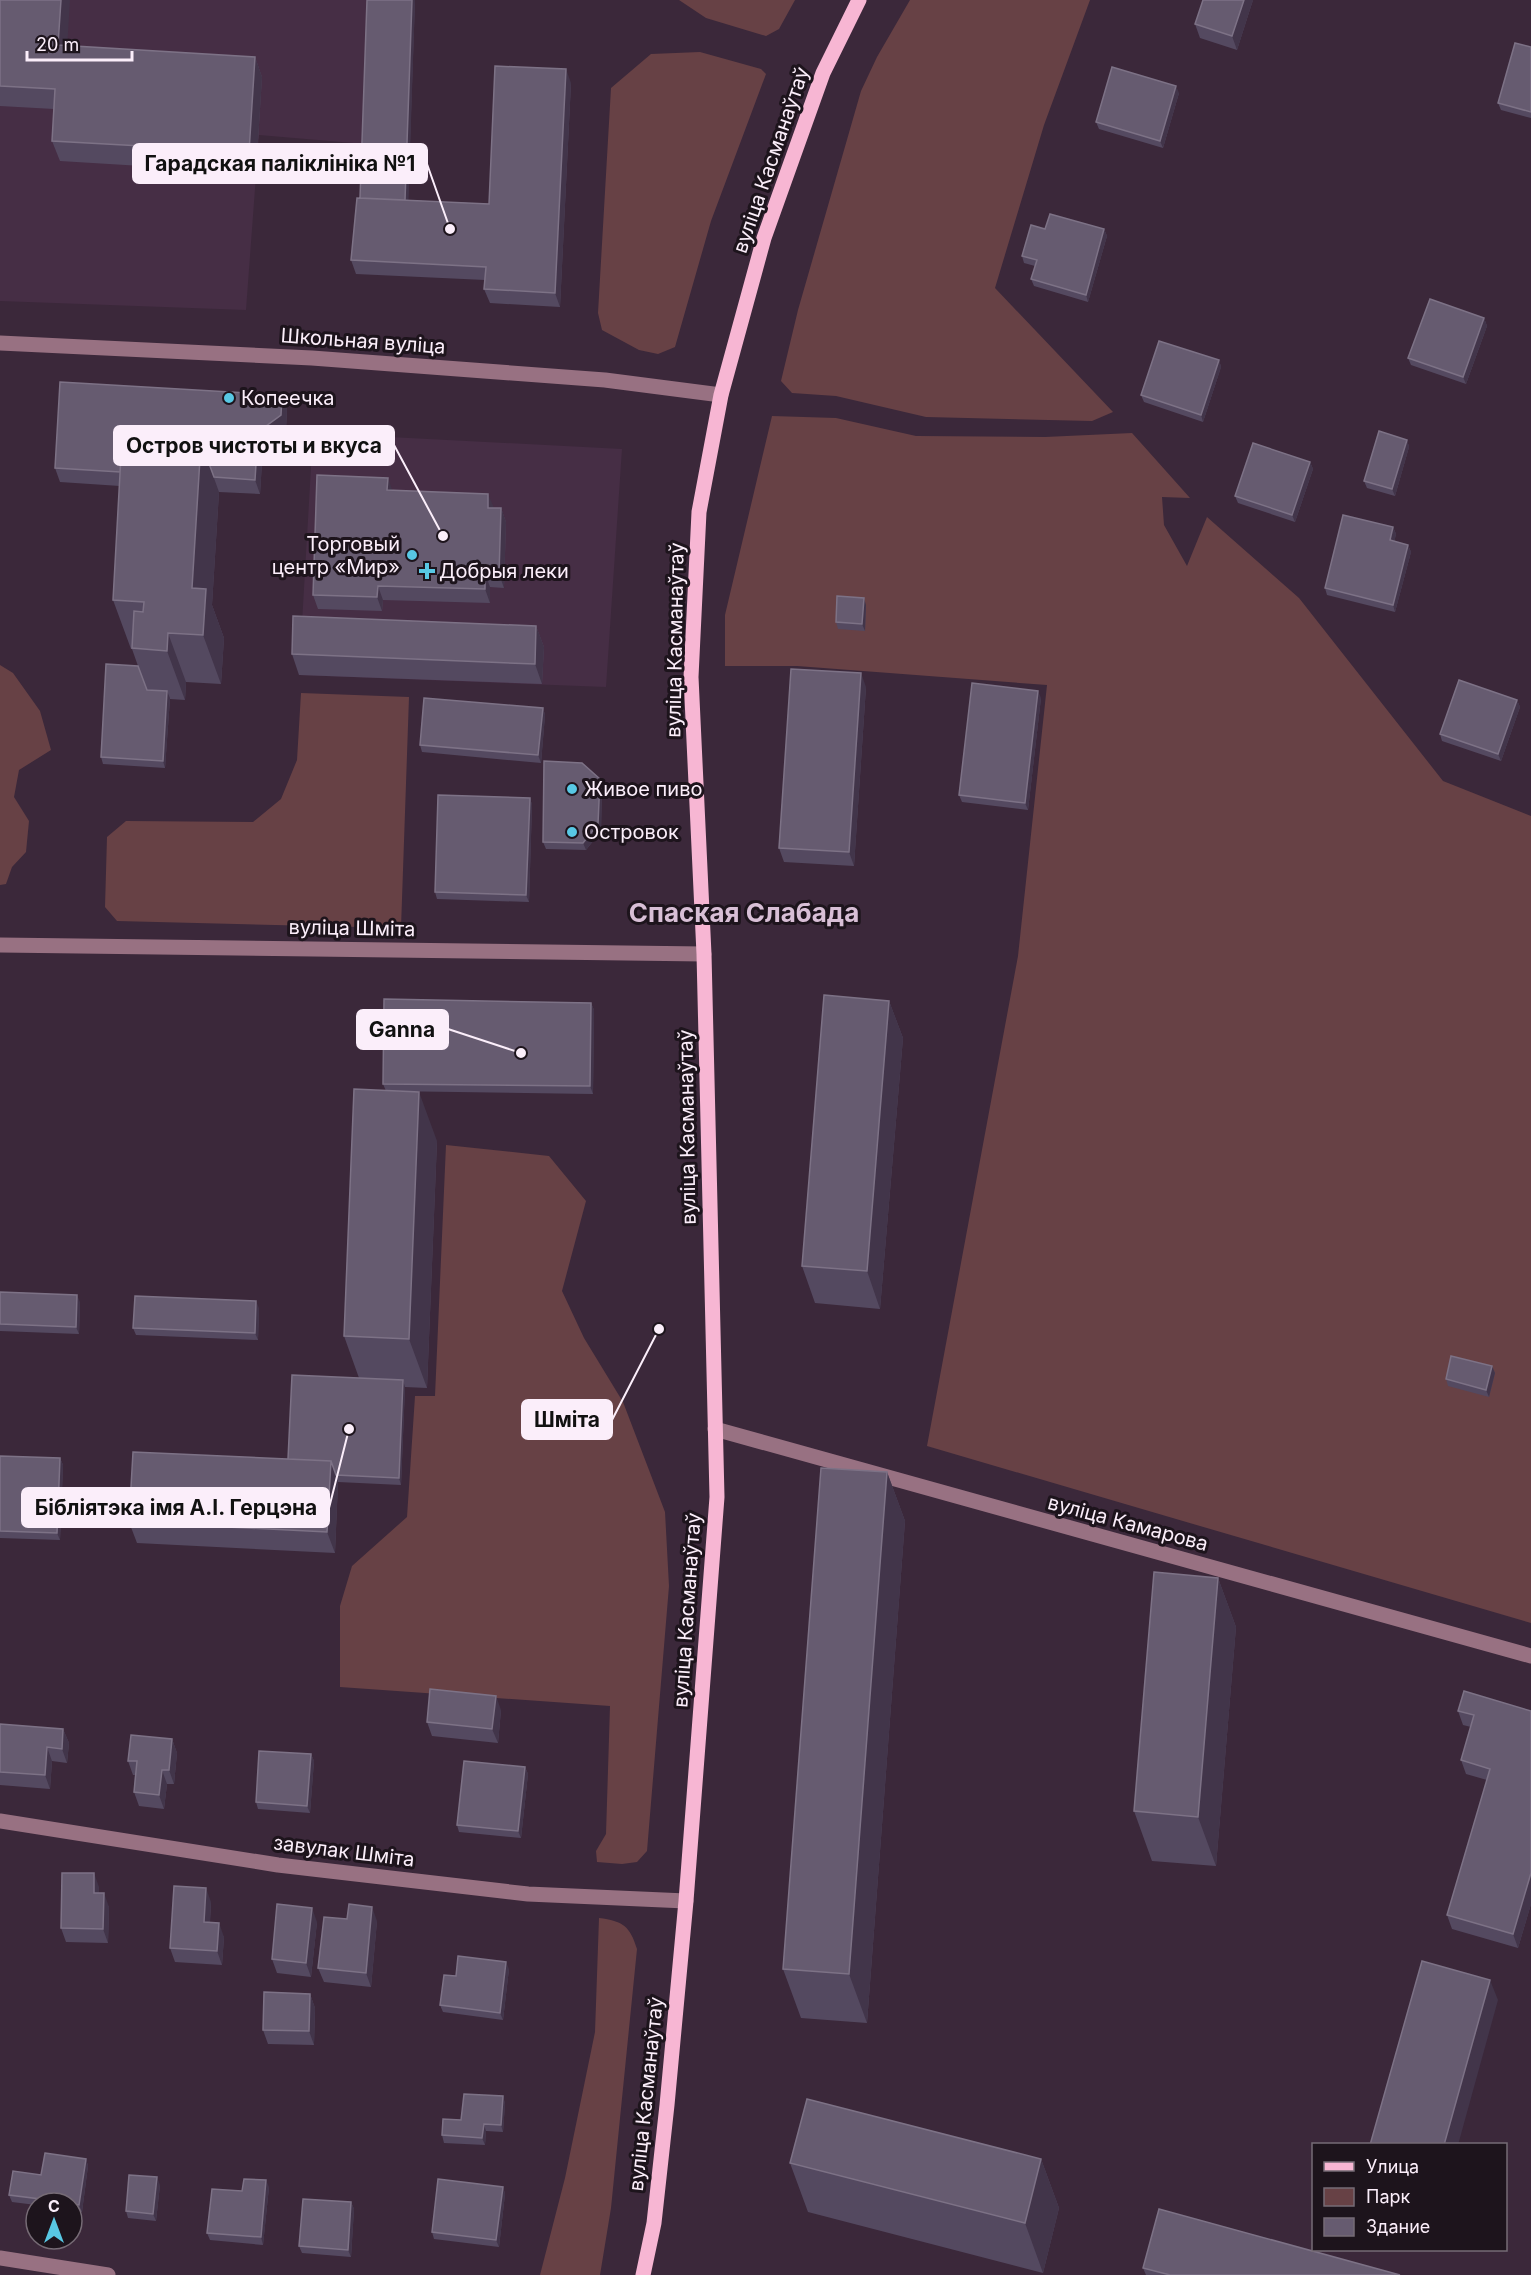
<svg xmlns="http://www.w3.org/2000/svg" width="1531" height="2275" viewBox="0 0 1531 2275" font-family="Inter,sans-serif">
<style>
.built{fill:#462e45}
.green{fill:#674145}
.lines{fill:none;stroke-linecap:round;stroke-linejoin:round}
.minor{stroke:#987182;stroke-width:15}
.major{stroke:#f7b6d3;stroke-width:15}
.wall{fill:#544960}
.shaded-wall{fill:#42354a}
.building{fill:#665b70;stroke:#7d7286;stroke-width:1.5}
.poi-dot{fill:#58c8e4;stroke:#1d141c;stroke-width:2}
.labels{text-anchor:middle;stroke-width:6;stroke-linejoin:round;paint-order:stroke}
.street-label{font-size:20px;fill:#fbeefa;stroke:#1d141c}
.poi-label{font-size:20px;fill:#fbeefa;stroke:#1d141c;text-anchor:start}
.district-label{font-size:26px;font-weight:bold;fill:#d8bfd6;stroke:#1d141c}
.leader{fill:none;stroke:#fbeefa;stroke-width:2}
.callout-dot{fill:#fbeefa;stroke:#1d141c;stroke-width:2}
.callout{fill:#fbeefa;stroke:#fbeefa;stroke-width:2}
.callout-label{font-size:21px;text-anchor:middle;font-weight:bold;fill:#111}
</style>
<rect width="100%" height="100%" fill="#3b283a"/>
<path class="built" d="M0,0H370L365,144L259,135L246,310L0,301Z
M313,433L622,449L606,687L299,675Z"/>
<path class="green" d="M679,0H795L779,29L766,36L706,18Z
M910,0H1090L1044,125L995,288L1113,412L1092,421L926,417L836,396L792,393L781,381L798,310L861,91L877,57Z
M700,52L761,69L766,74L711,221L675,347L658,354L639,350L602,330L598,313L611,88L651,54Z
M772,416L836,418L916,436L1045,437L1132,433L1190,498L1162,497L1164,525L1187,566L1207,517L1299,598L1443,781L1531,816V1623L927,1446L1018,956L1047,685L797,666H725V615Z
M0,665L13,673L40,711L51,750L19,770L14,797L29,821L26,852L12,867L6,884L0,885Z
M301,693L409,697L401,928L117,921L105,907L107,837L126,821L253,822L281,799L297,760Z
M446,1145L549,1156L586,1201L562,1291L584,1338L623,1402L665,1512L669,1586L647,1851L637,1862L622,1864L597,1862L596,1851L606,1834L610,1706L340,1687V1606L352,1566L407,1517L415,1396H435Z
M599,1918C623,1921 630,1926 637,1949L611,2208L600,2275H540L565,2178L595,2032Z"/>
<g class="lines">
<path class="minor" d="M0,343L312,358L605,380L721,395
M0,945L704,954
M715,1429L1531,1656
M0,1821L278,1865L528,1894L686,1901
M0,2258L108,2275"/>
<path class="major" d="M643,2275L654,2223L667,2105L686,1901L717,1497L704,954L691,677L699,512L721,395L764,238L823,73L859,0"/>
</g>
<path class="wall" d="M0,0L67,46L255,57L262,77L256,173L60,161L52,141L54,109L0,106Z
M415,0L408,200L489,204L571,83L560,307L490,303L484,289L485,280L356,274L351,260L360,198Z
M1253,0L1237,50L1200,38L1195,24Z
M1531,47V118L1501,110L1498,103Z
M1179,93L1163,148L1099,129L1096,122Z
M1045,229H1104L1107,236L1088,302L1034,286L1031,279L1035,266L1024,263L1022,256Z
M1484,318L1487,326L1466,384L1411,365L1408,358Z
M1219,360L1221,367L1203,422L1144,402L1141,395Z
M282,395L287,409L286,429L263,446L260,494L219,492L212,605L224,638L221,684L186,682L185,700L170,699L165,768L103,764L101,757L138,666L132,649H131L113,600L120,486L60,482L55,468Z
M1407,440L1409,447L1395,496L1367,488L1364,481Z
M1310,462L1313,469L1295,522L1238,503L1235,496Z
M392,490L494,508H501L506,522L504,588L490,587V603L383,600L382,611L318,609L313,595Z
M1393,527L1396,534L1394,542L1408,545L1411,552L1395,612L1327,595L1325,588Z
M866,605L865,631L838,629L836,622Z
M536,626L544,647L542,684L299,675L292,654Z
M866,687L854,866L784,862L779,848Z
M1041,698L1028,810L962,802L959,795Z
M1517,700L1520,707L1501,761L1442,741L1440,734Z
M543,708L545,715L541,763L422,752L420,745Z
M600,779L602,786L601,831L586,850L546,849L543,842Z
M530,798L532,805L529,902L437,899L435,892Z
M889,1001L903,1038L880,1309L815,1303L802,1266Z
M591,1003L594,1010L593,1094L386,1091L383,1084Z
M437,1141L427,1388L405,1387L401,1485L338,1482L335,1553L137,1543L129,1522L288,1459L359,1378L344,1336Z
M0,1292L80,1302L79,1334L0,1331Z
M259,1308L258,1340L136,1335L133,1328Z
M1492,1366L1495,1373L1489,1397L1448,1386L1446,1379Z
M0,1456L60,1458L63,1465L60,1540L0,1538Z
M887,1472L905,1521L867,2023L801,2018L783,1969Z
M1218,1578L1236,1627L1216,1866L1152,1861L1134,1811Z
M501,1710L498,1743L432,1736L427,1722Z
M1458,1711H1531V1904L1518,1948L1452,1929L1447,1915L1487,1780L1466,1774L1461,1760L1471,1727L1463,1725Z
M0,1724L63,1729L69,1743L67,1763L52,1761L50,1789L0,1785Z
M172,1739L177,1753L174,1784H167L164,1809L139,1806L134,1792L135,1775H133L128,1761Z
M311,1754L314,1761L310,1813L258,1809L256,1802Z
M525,1767L528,1774L521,1838L459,1832L457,1825Z
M99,1887V1893L109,1907L108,1943L66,1942L61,1928Z
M211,1902L210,1922L224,1937L222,1965L175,1962L170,1948Z
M377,1921L371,1987L324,1982L318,1968Z
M317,1922L311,1977L277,1973L272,1959Z
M509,1969L503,2020L443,2012L440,2005L456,1976Z
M310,1994L315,2008L314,2045L268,2044L263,2030Z
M503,2096L505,2104L503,2132L486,2131L485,2145L444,2143L442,2135L461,2120Z
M86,2159L88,2166L82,2212L72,2211V2203H36V2205L12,2202L9,2195L41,2175Z
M1041,2159L1059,2208L1043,2273L808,2212L790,2163Z
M160,2185L156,2221L128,2218L126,2211Z
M269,2187L263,2245L210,2240L207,2233L242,2191Z
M503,2187L505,2194L499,2247L434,2239L432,2232Z
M351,2202L354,2209L351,2257L302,2253L299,2246Z
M1143,2268L1400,2275H1146Z"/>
<path class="shaded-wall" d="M61,0H70L66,66L58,45Z
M412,0H415L408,214L405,207Z
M1244,0H1253L1237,50L1232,36Z
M255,57L262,77L256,173L249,152Z
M566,69L571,83L560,307L555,293Z
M1176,86L1179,93L1163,148L1160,141Z
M1104,229L1107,236L1088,302L1086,295Z
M1484,318L1487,326L1466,384L1463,377Z
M1219,360L1221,367L1203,422L1201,415Z
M282,395L287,409L286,429L263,446L260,494L255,480L258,432Z
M1407,440L1409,447L1395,496L1392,489Z
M201,442L219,492L212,605L224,638L221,684L203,635L192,588Z
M1310,462L1313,469L1295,522L1292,515Z
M388,478L393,492L387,490Z
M488,494L494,508L493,522L488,508Z
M501,508L506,522L504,588L499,574Z
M1393,527L1396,534L1393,548L1390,540Z
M1408,545L1411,552L1395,612L1393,605Z
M485,573L490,587V603L485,589Z
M378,586L383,600L382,611L377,597Z
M864,598L866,605L865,631L862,624Z
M536,626L544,647L542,684L535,664Z
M168,633L186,682L185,700L167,651Z
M861,673L866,687L854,866L849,852Z
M167,691L170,698L165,768L163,761Z
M1038,691L1041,698L1028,810L1025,803Z
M1517,700L1520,707L1501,761L1498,754Z
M543,708L545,715L541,763L538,755Z
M600,779L602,786L601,831L586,850L583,843Z
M530,798L532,805L529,902L526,895Z
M889,1001L903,1038L880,1309L867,1271Z
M591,1003L594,1010L593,1094L590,1086Z
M419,1092L437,1141L427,1388L409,1339Z
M77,1295L80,1302L79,1334L76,1327Z
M256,1301L259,1308L258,1340L255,1333Z
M1492,1366L1495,1373L1489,1397L1486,1390Z
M403,1380L405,1387L401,1485L399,1478Z
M60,1458L63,1465L60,1540L57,1533Z
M331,1461L338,1482L335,1553L327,1532Z
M887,1472L905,1521L867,2023L849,1974Z
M1218,1578L1236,1627L1216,1866L1198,1817Z
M496,1696L501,1710L498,1743L492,1729Z
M63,1729L69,1743L67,1763L62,1749Z
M172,1739L177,1753L174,1784L169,1770Z
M47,1747L52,1761L50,1789L45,1775Z
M311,1754L314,1761L310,1813L307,1806Z
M525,1767L528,1774L521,1838L518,1831Z
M162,1770L167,1784L164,1809L159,1795Z
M94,1873L99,1887V1907L94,1893Z
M1531,1873V1904L1518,1948L1513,1934Z
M206,1888L211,1902L209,1936L204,1922Z
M104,1893L109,1907L108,1943L103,1929Z
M372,1907L377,1921L371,1987L366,1973Z
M312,1908L317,1922L311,1977L306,1963Z
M219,1923L224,1937L222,1965L217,1951Z
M506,1962L509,1969L503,2020L500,2013Z
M1490,1980L1498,2000L1458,2145H1444Z
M310,1994L315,2008L314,2045L309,2031Z
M503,2096L505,2104L503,2132L501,2125Z
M484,2124L486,2131L485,2145L482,2138Z
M86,2159L88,2166L82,2212L79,2205Z
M1041,2159L1059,2208L1043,2273L1025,2223Z
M157,2177L160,2185L156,2221L153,2214Z
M266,2180L269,2187L263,2245L261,2237Z
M503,2187L505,2194L499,2247L496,2240Z
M351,2202L354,2209L351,2257L348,2250Z"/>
<path class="building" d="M0,0H61L58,45L255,57L249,152L52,141L55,89L0,86Z
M367,0H412L405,200L360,198Z
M1203,0H1244L1232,36L1195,24Z
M1515,43L1531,47V112L1498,103Z
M495,66L566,69L555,293L484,289L486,267L351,260L357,198L489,204Z
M1112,67L1176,86L1160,141L1096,122Z
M1050,214L1104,229L1086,295L1031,279L1037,260L1022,256L1031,225L1045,229Z
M1430,299L1484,318L1463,377L1408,358Z
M1159,341L1219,360L1201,415L1141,395Z
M60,382L282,395L281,415L258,432L255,480L214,477L201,442L122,438L120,472L55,468Z
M1379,431L1407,440L1392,489L1364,481Z
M122,438L201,442L192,588L206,589L203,635L168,633L167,651L132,648L134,611L143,612L144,602L113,600Z
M1253,443L1310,462L1292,515L1235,496Z
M317,475L388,478L387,490L488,494V508H501L499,574L485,573V589L378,586L377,597L313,595Z
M1343,515L1393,527L1390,540L1408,545L1393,605L1325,588Z
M837,596L864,598L862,624L836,622Z
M293,616L536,626L535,664L292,654Z
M106,664L138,666L147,690L167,691L163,761L101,757Z
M791,669L861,673L849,852L779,848Z
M1459,680L1517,700L1498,754L1440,734Z
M972,683L1038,691L1025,803L959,795Z
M424,698L543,708L538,755L420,745Z
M544,761L582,763L600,779L598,824L583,843L543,842Z
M438,795L530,798L526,895L435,892Z
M824,995L889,1001L867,1271L802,1266Z
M384,999L591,1003L590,1086L383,1084Z
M354,1089L419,1092L409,1339L344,1336Z
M0,1292L77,1295L76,1327L0,1324Z
M135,1296L256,1301L255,1333L133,1328Z
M1451,1356L1492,1366L1486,1390L1446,1379Z
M292,1375L403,1380L399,1478L336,1475L331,1461L288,1459Z
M133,1452L331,1461L327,1532L129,1522Z
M0,1456L60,1458L57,1533L0,1531Z
M821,1468L887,1472L849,1974L783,1969Z
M1154,1572L1218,1578L1198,1817L1134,1811Z
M430,1689L496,1696L492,1729L427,1722Z
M1464,1691L1531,1711V1873L1513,1934L1447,1915L1490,1769L1461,1760L1474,1715L1458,1711Z
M0,1724L63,1729L62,1749L47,1747L45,1775L0,1772Z
M131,1735L172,1739L169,1770H162L159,1795L134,1792L137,1761H128Z
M259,1751L311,1754L307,1806L256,1802Z
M464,1761L525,1767L518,1831L457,1825Z
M62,1873H94V1893H104L103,1929L61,1928Z
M174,1886L206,1888L204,1922L219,1923L217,1951L170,1948Z
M277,1904L312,1908L306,1963L272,1959Z
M349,1904L372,1907L366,1973L318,1968L324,1917L347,1919Z
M458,1956L506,1962L500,2013L440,2005L444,1975L456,1976Z
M1422,1961L1490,1980L1444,2145H1370Z
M264,1992L310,1994L309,2031L263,2030Z
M464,2094L503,2096L501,2125L484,2124L482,2138L442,2135L443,2119L461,2120Z
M807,2099L1041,2159L1025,2223L790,2163Z
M45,2153L86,2159L79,2205L72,2204V2203L9,2195L13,2171L41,2175Z
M129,2175L157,2177L153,2214L126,2211Z
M244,2179L266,2180L261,2237L207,2233L212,2189L242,2191Z
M438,2179L503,2187L496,2240L432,2232Z
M303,2199L351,2202L348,2250L299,2246Z
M1159,2209L1400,2275H1170L1143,2268Z"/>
<g class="poi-dot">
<circle cx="229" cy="398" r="6"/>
<circle cx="412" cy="555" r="6"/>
<path d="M424 562h6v6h6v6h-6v6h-6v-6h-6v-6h6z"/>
<circle cx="572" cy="789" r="6"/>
<circle cx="572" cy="832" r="6"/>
</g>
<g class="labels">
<g class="street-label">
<text transform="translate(771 160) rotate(-71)" y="7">вуліца Касманаўтаў</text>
<text transform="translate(363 341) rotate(4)" y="7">Школьная вуліца</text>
<text transform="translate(675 640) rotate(-89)" y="7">вуліца Касманаўтаў</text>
<text transform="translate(352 928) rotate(1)" y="7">вуліца Шміта</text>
<text transform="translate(687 1127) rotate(-91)" y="7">вуліца Касманаўтаў</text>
<text transform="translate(1128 1523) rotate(15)" y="7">вуліца Камарова</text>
<text transform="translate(687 1610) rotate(-86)" y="7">вуліца Касманаўтаў</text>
<text transform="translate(344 1851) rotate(7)" y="7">завулак Шміта</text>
<text transform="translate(646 2094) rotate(-84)" y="7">вуліца Касманаўтаў</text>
</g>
<g class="poi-label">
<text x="241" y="405">Копеечка</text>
<text x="400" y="551" text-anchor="end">Торговый<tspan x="400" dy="23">центр «Мир»</tspan></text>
<text x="439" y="578">Добрыя леки</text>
<text x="584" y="796">Живое пиво</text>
<text x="584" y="839">Островок</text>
</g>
<g class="district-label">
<text x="744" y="922">Спаская Слабада</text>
</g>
</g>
<path class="leader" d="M450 229L427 164M443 536L394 445M521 1053L448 1029M659 1329L612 1420M349 1429L329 1508"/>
<g class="callout-dot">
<circle cx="450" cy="229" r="6"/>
<circle cx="443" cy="536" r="6"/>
<circle cx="521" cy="1053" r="6"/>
<circle cx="659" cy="1329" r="6"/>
<circle cx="349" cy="1429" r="6"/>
</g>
<g class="callout">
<rect x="133" y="144" width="294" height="39" rx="6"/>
<rect x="114" y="426" width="280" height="39" rx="6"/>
<rect x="357" y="1010" width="91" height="39" rx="6"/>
<rect x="522" y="1400" width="90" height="39" rx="6"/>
<rect x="22" y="1488" width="307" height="39" rx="6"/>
</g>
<g class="callout-label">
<text x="280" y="171">Гарадская паліклініка №1</text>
<text x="254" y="453">Остров чистоты и вкуса</text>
<text x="402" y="1037">Ganna</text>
<text x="567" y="1427">Шміта</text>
<text x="176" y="1515">Бібліятэка імя А.І. Герцэна</text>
</g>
<rect x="1312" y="2143" width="195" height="108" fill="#1d141c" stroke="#766b75" stroke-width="1.5"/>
<rect x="1324" y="2162" width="30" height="9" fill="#f7b6d3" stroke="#766b75" stroke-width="1.5"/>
<text x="1366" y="2173" font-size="18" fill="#fbeefa">Улица</text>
<rect x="1324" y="2188" width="30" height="18" fill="#674145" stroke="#766b75" stroke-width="1.5"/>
<text x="1366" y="2203" font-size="18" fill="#fbeefa">Парк</text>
<rect x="1324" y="2218" width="30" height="18" fill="#665b70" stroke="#766b75" stroke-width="1.5"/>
<text x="1366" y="2233" font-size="18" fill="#fbeefa">Здание</text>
<g transform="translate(54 2221)"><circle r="28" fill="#1d141c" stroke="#766b75" stroke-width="1.5"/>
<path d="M0-4.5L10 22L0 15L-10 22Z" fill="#58c8e4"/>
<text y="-9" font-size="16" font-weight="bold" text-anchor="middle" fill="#fbeefa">С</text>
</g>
<path d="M27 51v9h105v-9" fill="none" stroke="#fbeefa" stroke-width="3"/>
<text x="36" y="51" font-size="18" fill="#fbeefa" stroke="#1d141c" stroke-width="4.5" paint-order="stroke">20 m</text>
</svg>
